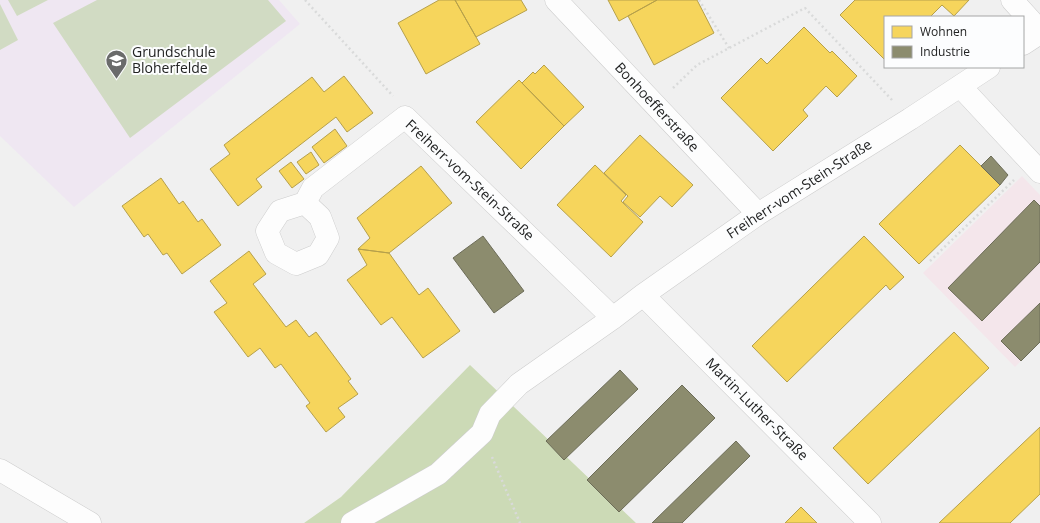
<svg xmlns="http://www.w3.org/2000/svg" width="1040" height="523" viewBox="0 0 1040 523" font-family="'Open Sans',sans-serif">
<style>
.industrial{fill:#f4e6eb}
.education{fill:#efe7f2}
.green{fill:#d1dbc3}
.forest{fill:#ccdab6}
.homes{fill:#f6d55c;stroke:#b6a04b}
.industry{fill:#8c8c6e;stroke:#6c6c58}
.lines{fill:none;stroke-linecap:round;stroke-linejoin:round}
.street-casing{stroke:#cdcdcd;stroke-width:23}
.path{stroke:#d9dada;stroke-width:2.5;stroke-dasharray:2 3;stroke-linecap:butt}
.street{stroke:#fdfdfd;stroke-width:22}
.labels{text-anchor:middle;stroke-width:4;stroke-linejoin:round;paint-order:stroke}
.poi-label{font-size:14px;fill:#222323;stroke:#fcfdfe;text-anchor:start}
.street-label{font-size:14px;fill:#222323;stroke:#fcfdfe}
</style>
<rect width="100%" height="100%" fill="#f0f0f0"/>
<path class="industrial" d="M1022,176L1040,195V342L1015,367L923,273Z"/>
<path class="education" d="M0,0H279L300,24L74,207L0,136Z"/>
<path class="green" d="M8,0H48L17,16Z
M97,0H268L286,21L130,138L53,23Z
M0,4L18,40L0,50Z"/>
<path class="forest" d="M470,365L636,523H304L341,497Z"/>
<path class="homes" d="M439,0H455L480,44L426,74L398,23Z
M455,0H521L527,10L476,37Z
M608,0H657L619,21Z
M657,0H697L714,33L654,65L628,16Z
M855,0H969L954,16L942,5L930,17H885V60L840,15Z
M804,27L830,53L832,51L857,76L837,97L826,86L803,110L808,116L773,151L721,98L761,58L767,64Z
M544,65L584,107L564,126L522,83L533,72L535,74Z
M344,76L373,113L347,132L336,117L256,179L262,187L238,206L210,169L230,154L224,145L312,77L324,92Z
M519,80L564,126L521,169L476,122Z
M335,129L347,146L324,163L312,147Z
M640,135L693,185L672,207L660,196L640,217L623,202L628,196L604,173Z
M960,145L1000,185L919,264L879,224Z
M311,152L319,165L306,174L297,162Z
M291,162L304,179L292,188L279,171Z
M595,165L626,195L621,201L643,222L611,257L557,205Z
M421,166L452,203L389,253L358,249L370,238L357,218Z
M161,178L179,204L183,201L198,222L202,219L221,245L182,274L167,253L163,255L148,234L144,237L122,206Z
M864,236L904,277L890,290L886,285L787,382L752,346Z
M358,249L389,253L419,295L428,288L460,331L423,358L392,317L381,325L347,280L367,265Z
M249,251L266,274L253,284L286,327L296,320L309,337L316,332L351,379L348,381L358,394L338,408L345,417L326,432L306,406L310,403L281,364L275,368L260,348L248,357L214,312L227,303L210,281Z
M954,332L989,368L868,484L833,448Z
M1040,427V494L1010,523H939Z
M801,507L817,523H785Z"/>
<path class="industry" d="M991,156L1008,175L1000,185L981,166Z
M1034,200L1040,206V262L982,321L948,288Z
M483,236L524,291L494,313L453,258Z
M1040,303V342L1021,361L1001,341Z
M620,370L638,389L564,460L546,441Z
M682,385L715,418L619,512L587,480Z
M736,441L750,456L682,523H652Z"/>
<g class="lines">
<defs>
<path id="street" d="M556,0L758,214
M1012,0L1040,31
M1023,44L1040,33
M960,86L1040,172
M305,203L320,217L328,238L318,255L296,264L276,253L267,231L280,211L305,203L313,188L405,117L613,318
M643,295L870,523
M0,470L90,523
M352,523L438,474L482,433L490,414L519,384L613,318L643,295L758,214L910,119L989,67"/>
</defs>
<use href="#street" class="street-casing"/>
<path class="path" d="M305,0L393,96
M699,0L729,48
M673,88L697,65L805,8L893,101
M930,261L1014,180
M492,457L520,523"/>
<use href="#street" class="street"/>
</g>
<defs>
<symbol id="school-pin" viewBox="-11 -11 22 30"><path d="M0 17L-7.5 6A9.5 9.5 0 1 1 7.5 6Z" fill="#6a6b6b" stroke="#fcfdfe"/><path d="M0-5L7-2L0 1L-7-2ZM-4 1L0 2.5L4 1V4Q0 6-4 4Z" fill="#fff"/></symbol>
</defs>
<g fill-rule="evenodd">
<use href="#school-pin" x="104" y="48" width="25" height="34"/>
</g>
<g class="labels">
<g class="poi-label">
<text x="132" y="57">Grundschule<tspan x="132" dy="16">Bloherfelde</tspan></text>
</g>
<g class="street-label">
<text transform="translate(657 107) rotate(47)" y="5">Bonhoefferstraße</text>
<text transform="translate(470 180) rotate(43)" y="5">Freiherr-vom-Stein-Straße</text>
<text transform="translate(799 189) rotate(-33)" y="5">Freiherr-vom-Stein-Straße</text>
<text transform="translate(757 409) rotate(45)" y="5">Martin-Luther-Straße</text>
</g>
</g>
<rect x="884" y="16" width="140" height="52" fill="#fcfdfe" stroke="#a5a6a6"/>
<rect x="892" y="26" width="20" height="12" fill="#f6d55c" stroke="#a5a6a6"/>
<text x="920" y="36" font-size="12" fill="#222323">Wohnen</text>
<rect x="892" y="46" width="20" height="12" fill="#8c8c6e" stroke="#a5a6a6"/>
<text x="920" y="56" font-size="12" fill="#222323">Industrie</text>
</svg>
